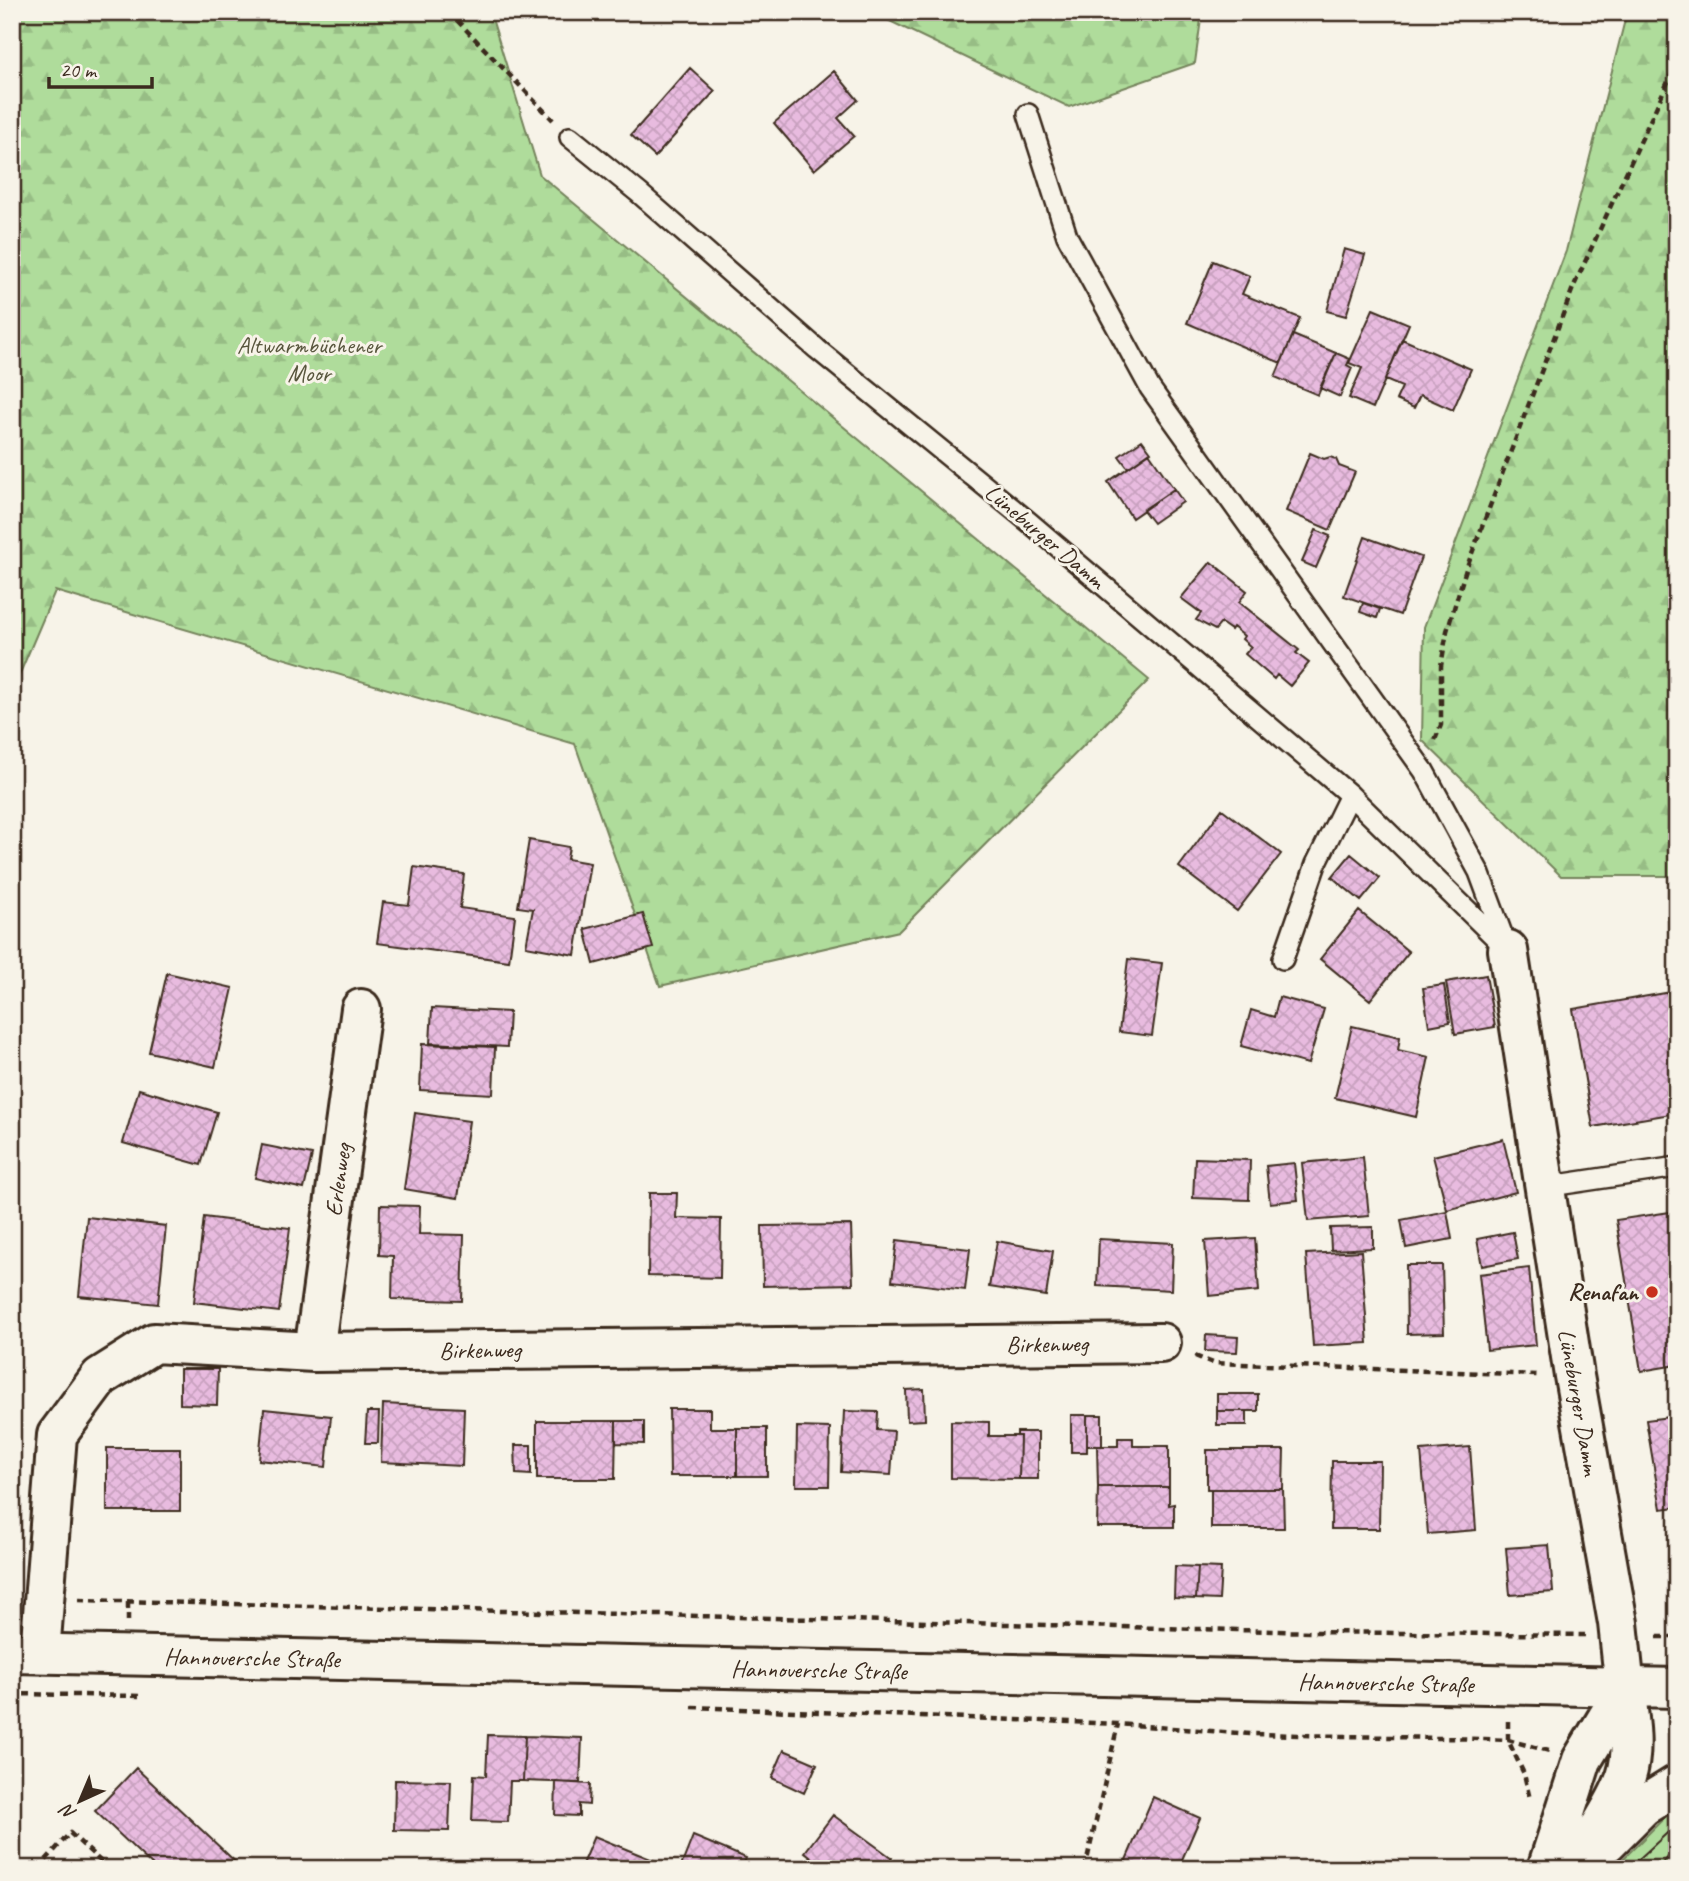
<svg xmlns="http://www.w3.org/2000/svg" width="1689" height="1881" viewBox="0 0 1689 1881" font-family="Caveat,sans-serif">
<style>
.grass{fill:#afdc9b;stroke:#75835c;stroke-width:2}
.forest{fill:url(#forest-firs);stroke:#75835c;stroke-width:2}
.building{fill:url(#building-cross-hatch);stroke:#3b2a1e;stroke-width:2}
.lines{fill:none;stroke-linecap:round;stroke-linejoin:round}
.service-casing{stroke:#3b2a1e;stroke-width:24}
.minor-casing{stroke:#3b2a1e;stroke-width:44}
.secondary-casing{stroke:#3b2a1e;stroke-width:44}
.path{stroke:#3b2a1e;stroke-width:4.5;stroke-dasharray:7 5;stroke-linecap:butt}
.service{stroke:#f7f3e8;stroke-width:19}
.minor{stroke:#f7f3e8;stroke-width:38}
.secondary{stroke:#f7f3e8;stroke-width:38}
.tram{stroke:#3b2a1e;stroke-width:2}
.poi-dot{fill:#c8321e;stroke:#f7f3e8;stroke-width:2.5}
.labels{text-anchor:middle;stroke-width:6;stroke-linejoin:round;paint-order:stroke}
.park-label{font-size:24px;fill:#58563d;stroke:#f7f3e8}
.street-label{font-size:24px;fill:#3b2a1e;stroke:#f7f3e8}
.poi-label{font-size:24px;font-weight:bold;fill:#3b2a1e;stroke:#f7f3e8;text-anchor:end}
</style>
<defs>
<pattern id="forest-firs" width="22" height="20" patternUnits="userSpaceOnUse" patternTransform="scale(1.75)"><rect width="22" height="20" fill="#afdc9b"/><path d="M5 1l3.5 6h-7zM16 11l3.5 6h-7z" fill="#97bd85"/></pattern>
<pattern id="building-cross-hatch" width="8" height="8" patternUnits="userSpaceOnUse" patternTransform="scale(1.75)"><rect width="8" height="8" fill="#e8bbdf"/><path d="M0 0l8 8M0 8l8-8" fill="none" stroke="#c8a1bf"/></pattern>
</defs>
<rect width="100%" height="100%" fill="#f7f3e8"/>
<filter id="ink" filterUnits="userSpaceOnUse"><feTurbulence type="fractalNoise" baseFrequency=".0143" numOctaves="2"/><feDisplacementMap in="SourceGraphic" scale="14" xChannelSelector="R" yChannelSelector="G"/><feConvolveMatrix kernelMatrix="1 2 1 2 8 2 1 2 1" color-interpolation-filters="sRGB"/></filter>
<g filter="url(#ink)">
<path class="grass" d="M1668,1814L1677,1825V1864L1671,1869H1613Z"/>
<path class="forest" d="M12,12H490L540,175L1149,680L899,931L660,986L575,744L55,591L12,692Z
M871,12H1202L1195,63L1069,107Z
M1627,12H1677V876H1561L1422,740L1424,627L1566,251Z"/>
<path class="building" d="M690,68L715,91L655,157L631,135Z
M834,71L858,100L838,118L854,136L814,170L774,123Z
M1344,249L1365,255L1346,316L1327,311Z
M1213,261L1250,276L1242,294L1300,318L1281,363L1187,323Z
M1373,309L1409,324L1373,408L1349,398L1362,368L1349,363Z
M1293,335L1336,353L1318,395L1275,377Z
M1402,339L1471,369L1453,410L1420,395L1414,408L1396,400L1402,387L1385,380Z
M1336,353L1350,359L1347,365L1352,368L1340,397L1320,388Z
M1142,440L1151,452L1128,468L1119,456Z
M1149,453L1174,489L1132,518L1108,482Z
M1310,453L1324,459L1330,457L1336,459L1339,466L1355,472L1330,530L1286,511Z
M1174,489L1183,502L1153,523L1143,510Z
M1316,530L1330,536L1316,568L1302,562Z
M1365,537L1421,557L1400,615L1344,596Z
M1211,562L1247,591L1239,602L1299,650L1296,653L1309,663L1290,686L1277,675L1274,679L1245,654L1251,647L1242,639L1244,636L1233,627L1231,630L1221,623L1215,630L1196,620L1201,613L1181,598Z
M1363,603L1380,609L1377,618L1360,612Z
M1222,809L1281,854L1237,911L1179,867Z
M529,840L569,847L567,859L590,863L575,955L526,946L533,909L518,907Z
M1351,854L1380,878L1361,901L1332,877Z
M414,867L464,874L460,908L515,916L509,961L377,943L383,902L409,905Z
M1359,911L1409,952L1370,1000L1320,959Z
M643,914L653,948L594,964L585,929Z
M1128,959L1162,963L1152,1036L1119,1032Z
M167,973L233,988L215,1067L149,1052Z
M1486,975L1495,1027L1455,1034L1446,982Z
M1444,985L1450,1022L1429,1026L1423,988Z
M1677,991V1113L1593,1127L1573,1009Z
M1279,997L1324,1009L1308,1064L1241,1046L1251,1010L1274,1017Z
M432,1008L509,1012L507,1047L430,1043Z
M1352,1026L1400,1037L1398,1050L1429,1057L1416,1117L1335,1098Z
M422,1044L495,1047L493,1094L420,1090Z
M139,1089L217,1112L201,1165L123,1143Z
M415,1113L469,1121L458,1198L404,1189Z
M1503,1139L1516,1192L1447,1210L1433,1156Z
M262,1145L312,1155L304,1189L255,1178Z
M1363,1157L1369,1216L1308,1221L1302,1163Z
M1195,1158L1250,1160L1249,1200L1193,1198Z
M1294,1163L1298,1200L1270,1203L1266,1166Z
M649,1193H677L676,1218L721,1219L720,1278L648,1276Z
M380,1205L420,1206L419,1234L464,1235L462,1301L392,1299L393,1256L379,1255Z
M1447,1211L1452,1239L1406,1248L1401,1220Z
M1677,1211V1365L1641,1371L1616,1220Z
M87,1217L166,1226L158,1304L79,1296Z
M204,1217L290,1228L279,1312L194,1302Z
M851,1225L853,1284L763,1286L762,1226Z
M1373,1227V1248L1331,1250L1330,1228Z
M1513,1232L1518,1259L1482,1266L1477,1239Z
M1255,1238L1259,1291L1209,1296L1205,1241Z
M1099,1239L1173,1243L1171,1290L1097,1286Z
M897,1240L970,1249L965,1290L892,1281Z
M997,1241L1053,1251L1046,1296L989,1287Z
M1361,1251L1368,1343L1313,1346L1306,1254Z
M1406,1265H1442L1444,1333L1407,1334Z
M1529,1268L1536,1345L1487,1350L1479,1274Z
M1206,1335L1238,1337L1237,1352L1205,1351Z
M180,1369H218L217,1405L180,1404Z
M924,1389L925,1420L907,1421L906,1390Z
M1217,1394H1258V1411H1217Z
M383,1404L464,1408L462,1466L381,1462Z
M264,1409L331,1416L326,1467L259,1460Z
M669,1409H710V1428H737V1476H670Z
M844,1411L878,1412L877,1430L894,1431L891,1475L841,1472Z
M1217,1411H1247V1425H1217Z
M367,1412H379L378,1443H365Z
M1071,1415H1087V1452H1071Z
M1087,1415H1102V1446H1087Z
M1677,1416V1507L1661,1509L1646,1420Z
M537,1421H616L615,1479H537Z
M616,1421H644V1444L616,1443Z
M951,1421L989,1422V1436H1020L1019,1479L951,1478Z
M797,1427L830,1428L829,1486H796Z
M737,1428H767V1476H737Z
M1017,1432H1038V1479H1019L1020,1436H1017Z
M1118,1438H1133V1446H1169V1487H1098L1097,1446H1118Z
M515,1445H531V1475L516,1474Z
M1470,1447L1476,1530L1428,1534L1421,1451Z
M107,1448H180V1511H107Z
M1207,1450H1284L1283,1489H1207Z
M1332,1461H1380L1379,1529H1331Z
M1098,1487H1169V1505L1174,1504V1527H1097Z
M1211,1489H1283L1284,1528H1211Z
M1549,1545L1553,1592L1510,1595L1506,1548Z
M1175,1566L1198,1567L1196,1599L1174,1598Z
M1198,1567L1221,1568L1219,1600L1196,1599Z
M488,1735L525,1736L523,1781H510L508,1822L472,1821L474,1775L486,1776Z
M525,1736L582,1738L580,1783L523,1781Z
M784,1750L817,1764L804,1793L772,1778Z
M136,1768L243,1869H156L95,1811Z
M395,1780L451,1781L449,1831L394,1830Z
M556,1782L590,1784L589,1805L579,1804V1816L555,1815Z
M1153,1797L1200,1818L1178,1869H1127L1123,1867Z
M833,1815L892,1858L884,1869H827L805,1852Z
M594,1836L675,1869H580Z
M693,1836L746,1858L742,1869H680Z
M442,1861L472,1868L440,1869Z"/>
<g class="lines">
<defs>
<path id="service" d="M1028,114L1067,236L1150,388L1424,771L1479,872L1505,942
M570,137L639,193L817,349L1029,522L1350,795L1508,950
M1283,959L1316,864L1350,795
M1544,1187L1677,1167"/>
<path id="minor" d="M1508,950L1574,1376L1618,1623L1625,1689
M314,1352L361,1009
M40,1653L57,1435L100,1377L154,1343L314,1352L1161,1343"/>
<path id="secondary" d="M12,1653L1677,1688
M1607,1842L1643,1806L1677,1785
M1547,1869L1582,1760L1625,1689
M1576,1869C1591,1838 1615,1809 1626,1777C1635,1749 1629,1717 1625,1689"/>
</defs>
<use href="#service" class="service-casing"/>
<use href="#minor" class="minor-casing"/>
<use href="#secondary" class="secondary-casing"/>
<path class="path" d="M449,12L553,120
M1435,740L1441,725V666L1447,631L1466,569L1573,288L1677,62
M1195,1356L1213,1363L1538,1375
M79,1600L1314,1632L1585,1635
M128,1621V1601
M1657,1637H1677
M12,1694L141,1696
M692,1707L1118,1724L1251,1734L1484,1739L1508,1740L1549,1751
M1508,1721V1740L1524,1774L1530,1799
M38,1869L70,1833L109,1869
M1085,1869L1118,1724"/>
<use href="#service" class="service"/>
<use href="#minor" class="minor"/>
<use href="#secondary" class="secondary"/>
<path class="tram" d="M1628,1869L1677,1824
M1656,1869L1677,1849"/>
</g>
</g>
<circle class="poi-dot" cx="1652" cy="1292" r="7"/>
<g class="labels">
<g class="park-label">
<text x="309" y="353">Altwarmbüchener<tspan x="309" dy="28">Moor</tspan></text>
</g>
<g class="street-label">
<text transform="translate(1045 536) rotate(40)" y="8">Lüneburger Damm</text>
<text transform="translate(338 1180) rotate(-82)" y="8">Erlenweg</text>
<text transform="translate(1047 1344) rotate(-1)" y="8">Birkenweg</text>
<text transform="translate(480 1350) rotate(-1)" y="8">Birkenweg</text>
<text transform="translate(1579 1402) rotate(80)" y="8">Lüneburger Damm</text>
<text transform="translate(252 1658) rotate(1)" y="8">Hannoversche Straße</text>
<text transform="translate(819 1670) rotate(1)" y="8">Hannoversche Straße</text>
<text transform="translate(1386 1683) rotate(1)" y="8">Hannoversche Straße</text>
</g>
<g class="poi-label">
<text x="1638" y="1300">Renafan</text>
</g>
</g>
<rect width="1689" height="1881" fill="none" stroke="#f7f3e8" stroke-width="42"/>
<rect x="21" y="21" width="1647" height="1839" fill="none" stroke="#3b2a1e" stroke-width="2.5" filter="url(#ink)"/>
<g transform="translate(80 1801) rotate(224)" stroke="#f7f3e8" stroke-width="5" paint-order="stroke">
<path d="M0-5L12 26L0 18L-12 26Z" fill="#3b2a1e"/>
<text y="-10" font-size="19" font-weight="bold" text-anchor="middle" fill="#3b2a1e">N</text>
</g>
<path d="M49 77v10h103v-10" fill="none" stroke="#3b2a1e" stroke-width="3.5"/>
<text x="60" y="77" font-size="21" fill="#3b2a1e" stroke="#f7f3e8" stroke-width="5" paint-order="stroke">20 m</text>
</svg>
